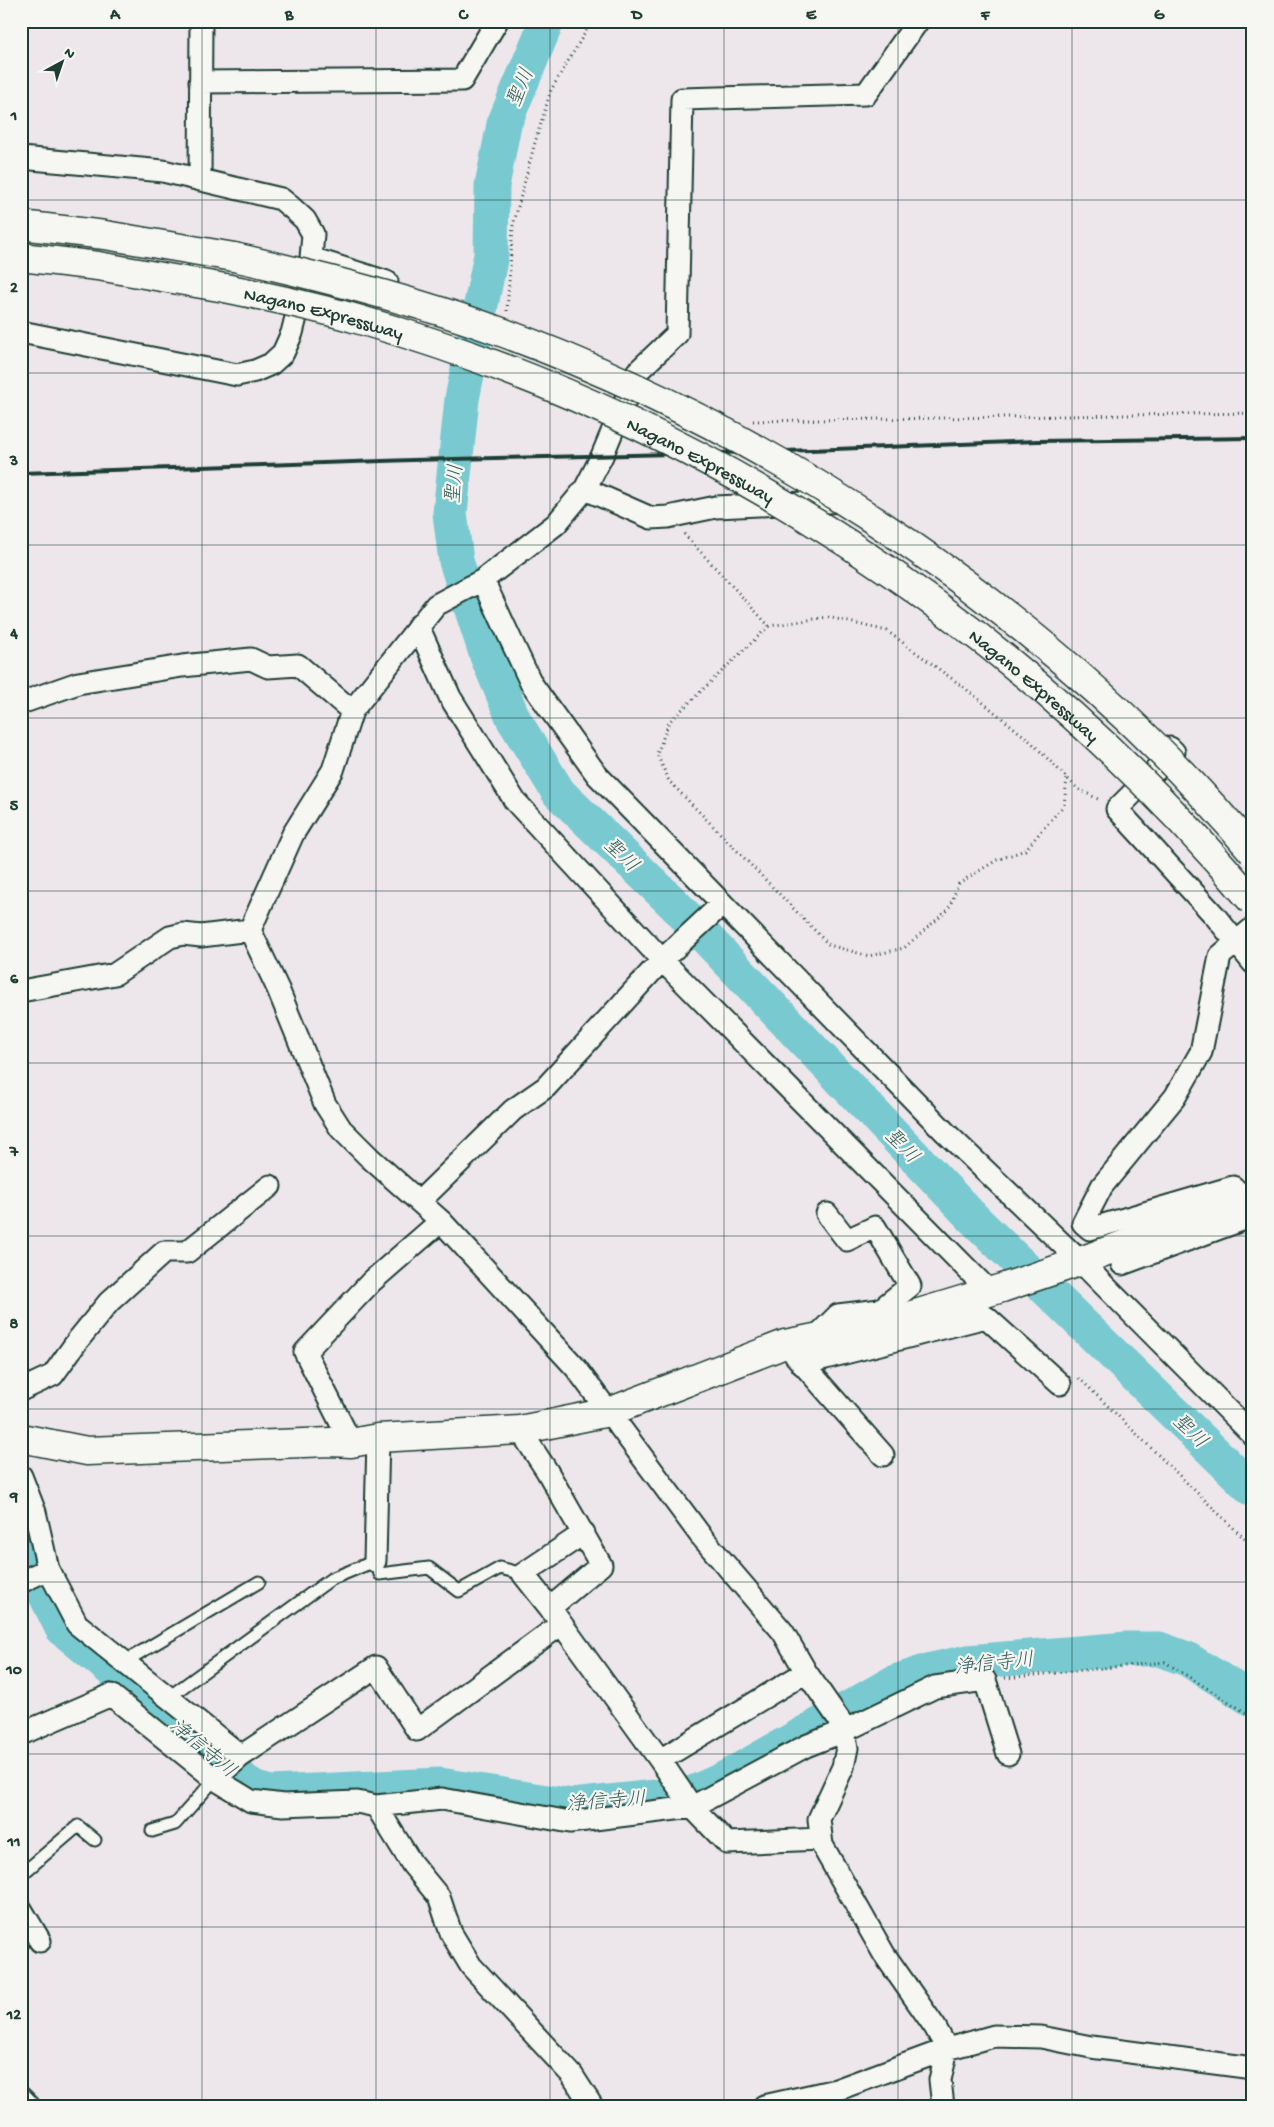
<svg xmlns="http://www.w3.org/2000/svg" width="1274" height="2127" viewBox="0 0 1274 2127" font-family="'Gochi Hand','Klee One',sans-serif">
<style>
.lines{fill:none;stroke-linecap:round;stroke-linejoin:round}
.river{stroke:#78cad0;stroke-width:35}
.lane-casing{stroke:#1f3d34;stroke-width:15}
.street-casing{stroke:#1f3d34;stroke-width:25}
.secondary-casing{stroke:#1f3d34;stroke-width:31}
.highway-casing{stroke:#1f3d34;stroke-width:31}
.path{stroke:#1f3d34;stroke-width:3;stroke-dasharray:1 4;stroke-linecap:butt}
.lane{stroke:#f6f6f2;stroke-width:11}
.street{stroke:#f6f6f2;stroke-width:21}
.secondary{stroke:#f6f6f2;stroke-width:28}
.highway{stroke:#f6f6f2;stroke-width:28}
.rail{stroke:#1f3d34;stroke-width:4}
.highway-bridge-casing{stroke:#1f3d34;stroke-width:31;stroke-linecap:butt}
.highway-bridge{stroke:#f6f6f2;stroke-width:28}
.grid{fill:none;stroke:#1f3d34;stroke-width:1;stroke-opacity:0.55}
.labels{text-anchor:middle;stroke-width:4.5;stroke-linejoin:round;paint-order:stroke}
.street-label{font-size:19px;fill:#1f3d34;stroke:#f6f6f2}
.water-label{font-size:20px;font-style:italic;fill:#35605b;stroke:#f6f6f2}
.neatline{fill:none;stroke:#1f3d34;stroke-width:2}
.grid-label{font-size:16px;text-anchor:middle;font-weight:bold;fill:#1f3d34}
</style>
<rect width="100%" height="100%" fill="#ede7ec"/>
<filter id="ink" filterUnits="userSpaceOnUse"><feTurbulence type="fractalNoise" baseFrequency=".02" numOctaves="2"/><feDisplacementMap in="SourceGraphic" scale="10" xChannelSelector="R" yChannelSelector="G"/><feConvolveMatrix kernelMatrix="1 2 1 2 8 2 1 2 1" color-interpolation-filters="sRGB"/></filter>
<g filter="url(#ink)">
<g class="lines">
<path class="river" d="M547,21L504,124L492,186L491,255L462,399L450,513L456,561L487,656L514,720L559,793L674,904L974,1219L1253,1490
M21,1519L31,1565L62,1628L253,1788L271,1793L440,1785L572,1806L693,1793L724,1779L895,1682L931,1670L968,1662L1127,1649H1159L1187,1659L1253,1700"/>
<defs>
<path id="lane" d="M124,1662L259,1582
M169,1697L331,1579L375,1561L380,1574L429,1568L459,1591L500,1568L523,1574
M152,1831L175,1824L215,1779
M21,1875L78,1826L95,1840"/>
<path id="street" d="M200,82L462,80L497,21
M21,158L163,171L281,199L292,208L305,220L313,234L311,258L292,333L283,353L271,364L255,371L237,375L21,332
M200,180L201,21
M311,258L387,282
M848,501L716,507L668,517L651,518L585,489L602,456L637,372L677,334L682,99L866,94L918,21
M483,580L531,683L597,775L945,1132L1080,1261L1253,1435
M418,626L450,697L515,801L662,960L989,1291
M21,703L78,683L182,666L251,659L268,667L298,665L352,711
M1170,748L1174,752L1117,809L1215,916L1253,963
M250,930L278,989L325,1104L341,1129L370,1158L441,1221L576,1368L701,1536L783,1632L806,1672L843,1725L847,1748L843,1767L819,1819L822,1845L884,1954L935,2027L947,2049L940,2080L943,2106
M250,930L293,834L333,770L352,711L436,605L483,580L556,524L585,489
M21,991L115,974L170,937L183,934L201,936L250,930
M420,1201L513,1110L546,1087L662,960L721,905
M1245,1219L1244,1198L1233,1187L1090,1229L1083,1223L1102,1186L1175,1097L1201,1052L1220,956L1253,928
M1122,1264L1253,1216
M815,1338L838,1315L880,1310L910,1286L875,1227L847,1240L827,1214
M795,1355L883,1455
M802,1364L986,1317L1060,1384
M21,1390L53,1375L78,1340L109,1302L164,1252H187L270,1186
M520,1430L547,1471L601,1565L550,1608L660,1760L806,1672
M351,1443L305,1352L372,1281L441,1221
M21,1476L35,1512L48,1569L77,1624L241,1756
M375,1561L378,1438
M21,1582L48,1569
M550,1608L523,1574L584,1533
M21,1734L111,1695L215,1779L251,1801L283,1805L357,1802L376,1806L412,1864L439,1897L451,1933L471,1966L572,2075L592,2106
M215,1779L241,1756L376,1667L417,1730L560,1625
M376,1806L442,1799L570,1822L692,1807L660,1760
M821,1839L727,1843L692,1807L806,1746L844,1731L935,1687L985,1680L1008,1754
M21,1909L40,1941
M21,2098L29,2106
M764,2106L836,2090L947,2049L994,2036L1041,2037L1091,2047L1253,2068"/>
<path id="secondary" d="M21,1438L87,1451L331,1442L351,1443L378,1438L520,1430L609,1412L785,1344L879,1325L1002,1288L1073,1264L1253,1195"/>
<path id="highway" d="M21,225L105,235L234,257
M21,257L98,266L225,288"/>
</defs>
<use href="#lane" class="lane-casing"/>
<use href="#street" class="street-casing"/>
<use href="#secondary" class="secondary-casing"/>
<use href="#highway" class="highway-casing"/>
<path class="path" d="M507,311L513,226L534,146L551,90L592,21
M753,421L1253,413
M684,534L769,626L828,617L887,631L970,692L1030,741L1078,789L1100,800
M769,626L669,722L657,754L669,781L829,945L869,956L904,948L948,910L959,883L997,860L1025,850L1064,805L1067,778
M1079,1378L1253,1547
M1005,1678L1165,1662L1253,1717"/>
<use href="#lane" class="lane"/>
<use href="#street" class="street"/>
<use href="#secondary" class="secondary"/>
<use href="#highway" class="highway"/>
<path class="rail" d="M21,473L412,460L760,452L1038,441L1253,438"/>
<defs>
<g id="highway-bridge">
<path d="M234,257C323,277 410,299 496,330C779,433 1058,620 1253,852"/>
<path id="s1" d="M225,288C269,297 313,306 357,319C705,419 1020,624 1253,902"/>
</g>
</defs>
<use href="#highway-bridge" class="highway-bridge-casing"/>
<use href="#highway-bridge" class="highway-bridge"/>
</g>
</g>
<path class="grid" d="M202,21V2106M376,21V2106M550,21V2106M724,21V2106M898,21V2106M1072,21V2106M21,200H1253M21,373H1253M21,545H1253M21,718H1253M21,891H1253M21,1063H1253M21,1236H1253M21,1409H1253M21,1582H1253M21,1754H1253M21,1927H1253"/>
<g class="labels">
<g class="street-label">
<text dy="7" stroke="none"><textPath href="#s1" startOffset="102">Nagano Expressway</textPath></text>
<text dy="7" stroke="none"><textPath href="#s1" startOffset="508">Nagano Expressway</textPath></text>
<text dy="7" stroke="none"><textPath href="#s1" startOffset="912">Nagano Expressway</textPath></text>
</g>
<g class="water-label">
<text transform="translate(519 87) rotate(-67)" y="7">聖川</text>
<text transform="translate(453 484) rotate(-85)" y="7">聖川</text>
<text transform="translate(622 854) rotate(44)" y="7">聖川</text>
<text transform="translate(903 1145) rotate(46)" y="7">聖川</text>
<text transform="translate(1191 1430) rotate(44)" y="7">聖川</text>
<text transform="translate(994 1662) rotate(-6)" y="7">浄信寺川</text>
<text transform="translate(204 1747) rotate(40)" y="7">浄信寺川</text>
<text transform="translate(606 1800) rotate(-4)" y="7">浄信寺川</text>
</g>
</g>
<rect width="1274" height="2127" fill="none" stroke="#f6f6f2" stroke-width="55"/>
<g transform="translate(62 62) rotate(40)" stroke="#f6f6f2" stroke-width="4" paint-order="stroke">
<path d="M0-4L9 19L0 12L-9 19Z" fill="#1f3d34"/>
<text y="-8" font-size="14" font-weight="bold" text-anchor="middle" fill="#1f3d34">N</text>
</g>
<rect x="28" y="28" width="1218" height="2072" class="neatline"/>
<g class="grid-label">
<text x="115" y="19">A</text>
<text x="289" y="19">B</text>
<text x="463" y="19">C</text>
<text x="637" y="19">D</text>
<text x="811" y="19">E</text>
<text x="985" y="19">F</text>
<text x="1159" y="19">G</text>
<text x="14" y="120">1</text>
<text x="14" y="292">2</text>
<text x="14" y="465">3</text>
<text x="14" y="638">4</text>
<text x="14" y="810">5</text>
<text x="14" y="983">6</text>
<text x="14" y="1156">7</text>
<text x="14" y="1328">8</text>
<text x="14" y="1501">9</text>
<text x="14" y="1674">10</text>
<text x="14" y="1846">11</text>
<text x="14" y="2019">12</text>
</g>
</svg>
